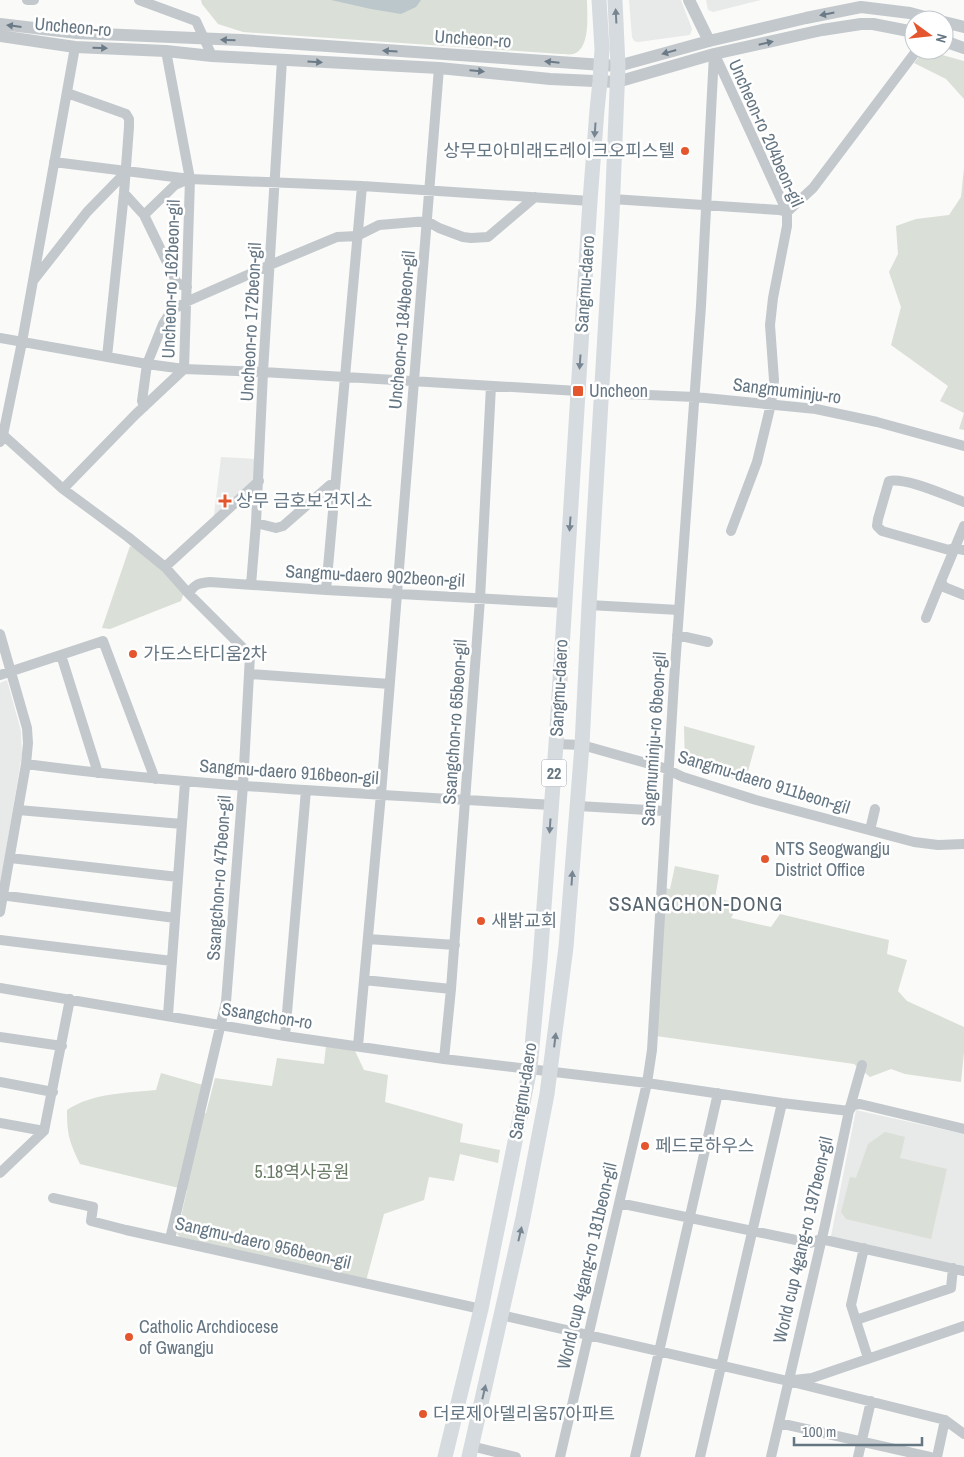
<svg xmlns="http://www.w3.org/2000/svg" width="964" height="1457" viewBox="0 0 964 1457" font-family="'Archivo Narrow','Noto Sans KR',sans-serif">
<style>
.built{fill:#e8e9e9}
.green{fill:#dadfd7}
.water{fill:#bbc7cb}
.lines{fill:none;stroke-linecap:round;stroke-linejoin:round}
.minor{stroke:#c3c8cc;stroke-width:10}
.tertiary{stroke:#c3c8cc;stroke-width:12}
.primary{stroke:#d6dbdf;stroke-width:15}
.oneway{fill:#6a7a87}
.oneway2{fill:#768591}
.poi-dot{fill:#e4572e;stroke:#fff;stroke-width:2}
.labels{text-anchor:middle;stroke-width:5;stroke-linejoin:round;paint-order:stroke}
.shield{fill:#fff;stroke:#939fa8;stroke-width:1}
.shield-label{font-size:16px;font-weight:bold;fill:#657683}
.street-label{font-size:18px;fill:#657683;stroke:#fff}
.poi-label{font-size:18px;fill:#657683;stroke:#fff;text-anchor:start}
.park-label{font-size:18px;fill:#687a64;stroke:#fff}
.quarter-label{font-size:20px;letter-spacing:1px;fill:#57646e;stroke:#fff}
</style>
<rect width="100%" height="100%" fill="#fafaf8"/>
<path class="built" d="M629,0H681L692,29L690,35L638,42L634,41L632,37Z
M706,0H761L713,12L708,10Z
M221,457L257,459V478L213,523Z
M7,680L21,731L22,754L0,886V683Z
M856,1110L964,1134V1266L831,1236Z"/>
<path class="green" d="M201,0H587C587,14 591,49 573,54C569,55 564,54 561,54L243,32L218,24L202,4Z
M924,50L964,61V99L946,79L914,63Z
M964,168V430L959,429L964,413L940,401L948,386L891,345L901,307L889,272L898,254L896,226L916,219L949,215L961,197Z
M130,546C150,553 170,578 184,593L181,601L110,629L102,628Z
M684,726L755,746L745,782L685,765Z
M675,866L719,875L715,898L739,903L731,918L771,927L780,914L889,940L887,954L907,960L898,991L907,1001L964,1027V1052L961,1082L905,1074L891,1069L870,1077L854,1064L656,1036L665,888L670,889Z
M326,1046L355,1051L364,1070L388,1075L385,1102L463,1124L460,1142L500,1150L498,1163L460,1154L454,1181L429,1177L424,1200L384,1214L366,1281L180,1237L177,1234L178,1230L187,1190L80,1164C69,1141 67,1134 67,1110C92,1093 126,1093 156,1090L161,1073L203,1085L197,1111L206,1113L215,1078L272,1086L277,1058L324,1064Z
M885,1132L905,1137L900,1158L947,1169L931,1239L846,1219L841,1212L850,1177L856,1178L868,1144Z"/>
<path class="water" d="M331,0H421L416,7L401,14L371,9Z"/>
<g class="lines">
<path class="minor" d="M27,0H34
M139,0L196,21L212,56
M716,57L787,212V226L773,298L770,325L774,380L771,404L757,462L731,531
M67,93L126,114L129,119V127L124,193L107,357
M54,162L190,179L362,186L590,201
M124,193L144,215L177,283L187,287
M612,199L779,210L787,212L813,188L917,50
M144,215L175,185L189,179
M33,281L87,212L126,172
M0,338L147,364L184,369L263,372L578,391
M601,393L695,397L816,409L877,422L964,446
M144,407L142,401L147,364L163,324L171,311L186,302L270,265L337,237L357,236L379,225L427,221L439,228L463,237L471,238L488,237L535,197
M0,435H3L63,489L128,537L165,567L189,594L250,655L249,674
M0,442L3,435L22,342L75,47
M63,489L135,415L184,369L190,179L166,51
M964,502C947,496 906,477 889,481L878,519L877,526L882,531L949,550L954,548L964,550
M256,523L276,528L283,526L330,485H335
M964,526L941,581L944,587L964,595
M165,567L259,481
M251,585L256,523L263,372L282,60
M326,590L362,186
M189,594C194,584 199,583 210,582L326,590L564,603
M589,605L679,610
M926,618L941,581
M0,634L27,728L28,743L26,764L0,912
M677,635L708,642
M61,655L98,773
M0,675L103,641L155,779
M556,744L582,745L664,768L683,777L756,800L914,842L938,845L964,844
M26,764C200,787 376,794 551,805
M578,806L665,811
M18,810L182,824
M870,830L875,809
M10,858L178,877
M0,895L175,918
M368,939L455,945
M0,940L172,961
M364,980L451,989
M0,988L285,1036L444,1059L647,1083L782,1103L849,1111L853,1105L860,1104L964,1129
M168,1015L185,782
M285,1036L306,790
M0,1037L62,1046
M358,1046L381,794L439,68
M444,1059L451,989L480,599L491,386
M0,1082L53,1092
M0,1123L44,1131
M0,1173L44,1131L70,999
M53,1198L93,1207L91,1221L126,1230L481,1309
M619,1203L810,1243L821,1239L964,1271
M170,1239L226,1002L243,785L249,674L390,684
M864,1248L851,1305L868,1358
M501,1315L788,1381L945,1420L964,1434
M856,1320L951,1288L953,1268
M794,1380L812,1378L964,1326
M779,1423L930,1457
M471,1446L516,1457
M560,1457L647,1083L652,1050L674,681L701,306L714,54
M635,1457L718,1093
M700,1457L782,1103
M771,1457L825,1225L849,1111L862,1065
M858,1457L871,1401
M937,1457L945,1420"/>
<path class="tertiary" d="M689,0L709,41
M944,22L964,27
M0,24L77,33L241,40L618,66L709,41L806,18L861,7L910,13L936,20
M0,36L75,47L166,51L212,56L439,68L550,79L617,82L714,54L822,30L861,24H873L914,32
M944,41L964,48"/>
<path class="primary" d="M445,1457L481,1309L530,1068L540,961L556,744L590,201L597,110L600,81L602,49L599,0
M469,1457L523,1218L547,1094L566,947L582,745L589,605L612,215L618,66L615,0"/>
</g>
<defs><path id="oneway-solid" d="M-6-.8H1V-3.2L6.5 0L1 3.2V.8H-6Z" transform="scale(1.25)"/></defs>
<g class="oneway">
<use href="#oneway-solid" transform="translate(827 14) rotate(169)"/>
<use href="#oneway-solid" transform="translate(14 26) rotate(-173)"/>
<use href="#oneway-solid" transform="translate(228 40) rotate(-178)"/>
<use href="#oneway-solid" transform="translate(766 43) rotate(-13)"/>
<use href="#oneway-solid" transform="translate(100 48) rotate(2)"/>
<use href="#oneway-solid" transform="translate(390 51) rotate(-176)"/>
<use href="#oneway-solid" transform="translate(669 52) rotate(164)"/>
<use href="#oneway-solid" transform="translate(315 62) rotate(3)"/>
<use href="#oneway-solid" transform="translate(552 62) rotate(-174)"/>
<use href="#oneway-solid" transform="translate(477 71) rotate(5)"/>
</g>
<g class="oneway2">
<use href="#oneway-solid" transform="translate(616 16) rotate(-93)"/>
<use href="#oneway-solid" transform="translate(595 130) rotate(94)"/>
<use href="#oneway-solid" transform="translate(580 362) rotate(94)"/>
<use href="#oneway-solid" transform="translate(570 524) rotate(94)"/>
<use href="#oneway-solid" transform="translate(550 826) rotate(94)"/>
<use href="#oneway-solid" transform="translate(572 878) rotate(-86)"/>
<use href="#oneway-solid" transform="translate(555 1040) rotate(-83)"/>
<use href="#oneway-solid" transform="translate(520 1234) rotate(-77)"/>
<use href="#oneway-solid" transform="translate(484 1392) rotate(-77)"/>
</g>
<g class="poi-dot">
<circle cx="685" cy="151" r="5"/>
<rect x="572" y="385" width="12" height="12" rx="2.5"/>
<path d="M222.5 493.5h5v5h5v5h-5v5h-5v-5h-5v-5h5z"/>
<circle cx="133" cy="654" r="5"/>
<circle cx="765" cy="859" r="5"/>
<circle cx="481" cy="921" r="5"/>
<circle cx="645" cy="1146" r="5"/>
<circle cx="129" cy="1337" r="5"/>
<circle cx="423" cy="1414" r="5"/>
</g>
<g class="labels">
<rect class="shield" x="541.5" y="759.5" width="25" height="27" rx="4"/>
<g class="shield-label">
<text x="554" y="779">22</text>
</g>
<g class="street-label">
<text transform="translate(73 27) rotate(5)" y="6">Uncheon-ro</text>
<text transform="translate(473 39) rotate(4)" y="6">Uncheon-ro</text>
<text transform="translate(766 133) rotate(66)" y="6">Uncheon-ro 204beon-gil</text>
<text transform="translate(171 279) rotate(-88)" y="6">Uncheon-ro 162beon-gil</text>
<text transform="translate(585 284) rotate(-86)" y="6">Sangmu-daero</text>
<text transform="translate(251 322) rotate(-87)" y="6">Uncheon-ro 172beon-gil</text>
<text transform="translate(402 330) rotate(-85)" y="6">Uncheon-ro 184beon-gil</text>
<text transform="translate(787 391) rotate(7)" y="6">Sangmuminju-ro</text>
<text transform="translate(375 576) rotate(3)" y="6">Sangmu-daero 902beon-gil</text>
<text transform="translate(559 688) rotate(-87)" y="6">Sangmu-daero</text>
<text transform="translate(455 722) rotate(-86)" y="6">Ssangchon-ro 65beon-gil</text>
<text transform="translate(654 739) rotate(-86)" y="6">Sangmuminju-ro 6beon-gil</text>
<text transform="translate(289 772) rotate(4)" y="6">Sangmu-daero 916beon-gil</text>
<text transform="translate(764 782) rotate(17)" y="6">Sangmu-daero 911beon-gil</text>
<text transform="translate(219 878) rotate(-86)" y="6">Ssangchon-ro 47beon-gil</text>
<text transform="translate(267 1016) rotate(9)" y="6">Ssangchon-ro</text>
<text transform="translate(523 1091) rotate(-81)" y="6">Sangmu-daero</text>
<text transform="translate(803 1240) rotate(-77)" y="6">World cup 4gang-ro 197beon-gil</text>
<text transform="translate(263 1243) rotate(13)" y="6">Sangmu-daero 956beon-gil</text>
<text transform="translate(587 1266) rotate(-77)" y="6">World cup 4gang-ro 181beon-gil</text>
</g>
<g class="poi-label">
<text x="675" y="157" text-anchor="end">상무모아미래도레이크오피스텔</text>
<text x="589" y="397">Uncheon</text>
<text x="236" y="507">상무 금호보건지소</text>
<text x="143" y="660">가도스타디움2차</text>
<text x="775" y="855">NTS Seogwangju<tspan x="775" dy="21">District Office</tspan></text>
<text x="491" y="927">새밝교회</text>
<text x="655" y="1152">페드로하우스</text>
<text x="139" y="1333">Catholic Archdiocese<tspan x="139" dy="21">of Gwangju</tspan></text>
<text x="433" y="1420">더로제아델리움57아파트</text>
</g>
<g class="park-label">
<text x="302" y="1178">5.18역사공원</text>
</g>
<g class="quarter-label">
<text x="696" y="911">SSANGCHON-DONG</text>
</g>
</g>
<g transform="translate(929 35) rotate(105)"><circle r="24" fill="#ffffff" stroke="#c1c8cd"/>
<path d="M0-4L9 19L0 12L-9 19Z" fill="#e4572e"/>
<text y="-8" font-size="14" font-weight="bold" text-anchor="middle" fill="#657683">N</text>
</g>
<path d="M794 1437v8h128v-8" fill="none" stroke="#657683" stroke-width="2.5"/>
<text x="802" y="1437" font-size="15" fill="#657683" stroke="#ffffff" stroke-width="4" paint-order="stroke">100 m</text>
</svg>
